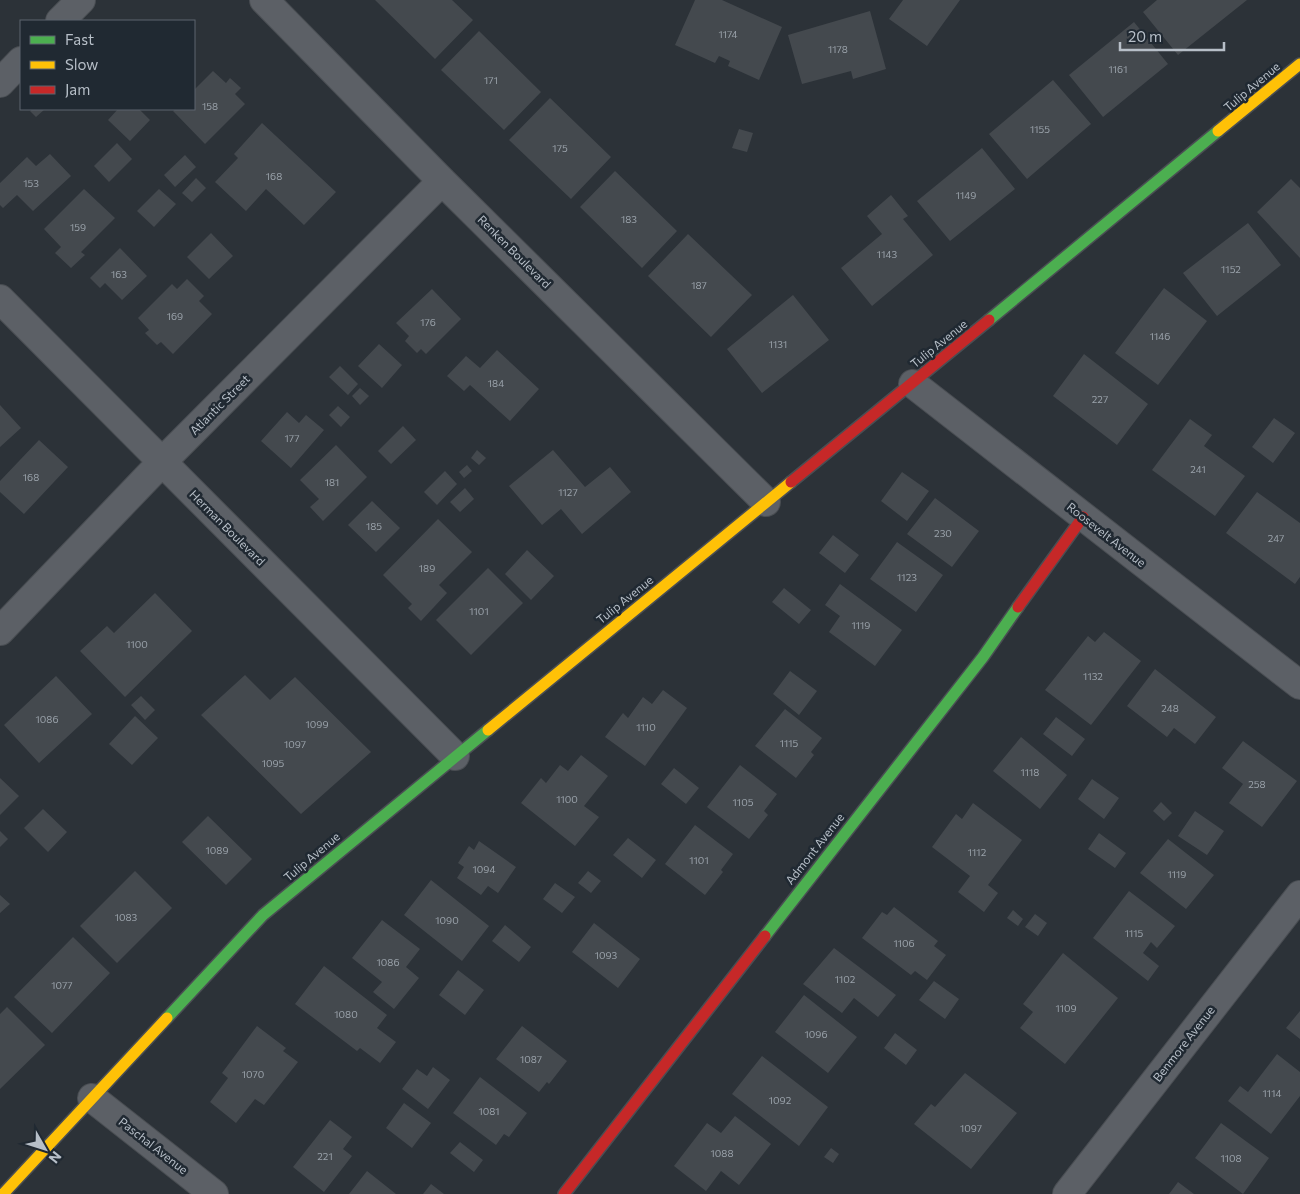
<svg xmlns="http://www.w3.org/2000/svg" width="1300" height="1194" viewBox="0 0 1300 1194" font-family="Commissioner,sans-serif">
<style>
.building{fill:#44494e}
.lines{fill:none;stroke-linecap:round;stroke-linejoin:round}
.street-casing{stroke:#4a4e53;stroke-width:30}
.fast-casing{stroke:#4a4e53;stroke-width:14}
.slow-casing{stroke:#4a4e53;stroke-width:14}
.jam-casing{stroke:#4a4e53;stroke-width:14}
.street{stroke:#5c6066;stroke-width:28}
.fast{stroke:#4caf50;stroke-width:11}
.slow{stroke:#ffc107;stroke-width:11}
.jam{stroke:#c62828;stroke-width:11}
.labels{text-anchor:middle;stroke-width:5;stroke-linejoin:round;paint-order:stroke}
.number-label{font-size:10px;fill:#9aa2aa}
.street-label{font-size:12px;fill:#b7bfc8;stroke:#202932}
</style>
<rect width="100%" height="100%" fill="#2c3238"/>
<path class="building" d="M375,0H452L473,20L435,59Z
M695,0H722L782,27L759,80L728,66L730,61L719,56L715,63L675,45Z
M903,0H960L927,46L889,19Z
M1157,0H1247L1178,55L1143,12Z
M870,11L886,69L853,79L851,71L802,84L788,35Z
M1134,22L1168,64L1103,117L1069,75Z
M479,31L541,92L504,130L441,70Z
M213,71L226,83L230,78L241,88L235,94L245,104L205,144L173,111L176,109H194V90Z
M1053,80L1091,124L1027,179L989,134Z
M550,98L611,157L571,199L509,140Z
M33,109H45L36,117L30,111Z
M118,109H139L150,120L130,141L108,120Z
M262,123L336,192L304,225L266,189L246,211L215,182L238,158L234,154Z
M739,129L753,133L747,152L732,148Z
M117,143L132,159L109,182L94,166Z
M982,148L1015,189L950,241L917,201Z
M50,154L71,176L33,211L17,195L3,208L0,205V183L27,157L36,166Z
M185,155L196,167L175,187L164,175Z
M615,171L677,231L642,268L580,207Z
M196,178L206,188L192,202L182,193Z
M1291,179L1300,188V258L1257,212Z
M84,189L115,218L81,252L85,255L71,268L55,253L61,247L44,229Z
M159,189L176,204L154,227L137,211Z
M891,195L908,216L903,219L933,255L872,306L841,268L882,234L867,216Z
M1248,223L1281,265L1217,316L1183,273Z
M211,233L233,256L209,279L187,257Z
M688,234L752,295L711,337L648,276Z
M120,248L147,276L122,300L105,283L100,288L90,278Z
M187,279L204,296L199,301L212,314L173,354L161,342L157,345L145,333L149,330L138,318L172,284L177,289Z
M1164,288L1207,321L1158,385L1115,353Z
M432,289L461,319L426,354L421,349L417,353L405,341L409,336L396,323Z
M793,295L829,340L762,393L727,349Z
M379,344L402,365L382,388L358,366Z
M497,350L539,389L510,421L470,385L464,391L447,376L466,356L480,368Z
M1084,354L1148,404L1117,445L1053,396Z
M340,366L358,384L348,395L329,377Z
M360,388L369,396L360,405L352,396Z
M0,405L21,428L0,447Z
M338,406L350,417L341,427L329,415Z
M287,412L299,423L306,415L324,430L291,468L261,441Z
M1274,418L1295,433L1273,463L1252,447Z
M1190,419L1212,435L1204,446L1245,476L1215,516L1152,470Z
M403,426L416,440L391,464L378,451Z
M39,440L68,467L24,514L0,492V481Z
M336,445L367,477L323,521L310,507L319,499L300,480Z
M477,450L486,458L479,465L471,458Z
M553,450L585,487L610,467L631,492L582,534L561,509L542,525L509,486Z
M467,465L472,471L464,478L459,472Z
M445,471L457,484L437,505L424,492Z
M902,472L929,491L907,521L881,501Z
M465,488L474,499L460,512L450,502Z
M1257,492L1300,523V577L1295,584L1226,533Z
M935,498L979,531L952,567L907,534Z
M372,501L400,528L376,552L348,525Z
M438,519L472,552L439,585L447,593L421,621L408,608L412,604L383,575Z
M833,535L859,555L845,573L819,553Z
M897,542L943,575L916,612L870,579Z
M527,550L554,576L531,600L505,574Z
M488,568L523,603L471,655L436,620Z
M840,584L902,630L875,666L829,632L840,616L825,605Z
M784,588L811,610L799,624L772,602Z
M155,593L192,631L125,697L80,651L107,626L114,633Z
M1104,632L1141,661L1091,725L1045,690L1088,636L1095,642Z
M1155,669L1216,717L1195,744L1174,728L1167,737L1127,706Z
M790,671L817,691L799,715L773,694Z
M245,675L270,700L295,677L371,752L301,814L201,715Z
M56,676L92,714L39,763L4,725Z
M663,690L687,708L645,766L605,737L623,713L628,718L643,697L652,704Z
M141,696L155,710L145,720L131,705Z
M785,709L822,738L811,752L814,755L796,778L755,746Z
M135,716L158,738L132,765L109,744Z
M1056,717L1085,739L1072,756L1043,734Z
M1021,737L1067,775L1040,809L993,771Z
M1243,741L1297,781L1262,827L1229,803L1243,784L1222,768Z
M581,755L608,776L584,806L599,817L575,846L521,803L541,778L546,783L560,765L568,771Z
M740,765L777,794L764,811L768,815L749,839L707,807Z
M674,768L699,788L686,804L661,784Z
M0,778L19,796L0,815Z
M1092,779L1119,798L1104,819L1078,799Z
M1161,802L1172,813L1164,821L1153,811Z
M973,803L1022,840L988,885L998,893L984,912L958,892L970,876L932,847L956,814L962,819Z
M43,809L67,832L48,852L24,828Z
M1195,811L1224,831L1207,855L1178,836Z
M208,816L252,859L226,885L182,842Z
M695,825L733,854L721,870L723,872L705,895L665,864Z
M0,831L8,839L0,847Z
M1099,833L1126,853L1115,868L1088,849Z
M628,838L656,860L642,878L613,855Z
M1168,839L1214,875L1186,909L1140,873Z
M479,841L516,867L498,893L488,886L481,895L457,878L464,867L458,863L469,846L474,850Z
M135,871L172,908L117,963L80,926Z
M588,871L601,881L591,893L578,883Z
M431,880L489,926L462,961L404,915Z
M555,883L575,897L562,913L543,899Z
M1129,891L1175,926L1157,948L1151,942L1143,953L1159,966L1148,981L1093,938Z
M0,895L10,904L0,913Z
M894,907L938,941L934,946L946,955L927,980L915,971L911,975L862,938L882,912L887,915Z
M1013,910L1023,919L1018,926L1007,918Z
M1035,914L1047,923L1038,936L1025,927Z
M382,920L420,949L406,967L419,978L394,1009L373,992L382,982L352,958Z
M594,923L640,959L618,988L572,952Z
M505,925L531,947L519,962L492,941Z
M73,937L110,973L52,1033L14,997Z
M834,948L896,995L878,1017L854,998L842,1013L803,984Z
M1063,953L1118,998L1065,1064L1020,1028L1033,1012L1023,1004Z
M324,966L387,1015L377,1028L396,1042L380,1063L360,1048L357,1051L295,1004Z
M458,970L484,990L465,1015L439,995Z
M934,981L959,999L945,1019L919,1000Z
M804,995L857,1037L828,1073L775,1032Z
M7,1007L45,1045L0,1089V1014Z
M1300,1011V1039L1286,1028Z
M257,1026L286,1048L283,1051L298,1062L264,1105L255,1099L236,1123L210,1102L228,1078L222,1073Z
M522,1026L567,1061L549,1084L547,1082L539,1092L496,1059Z
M895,1033L917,1050L906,1065L884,1048Z
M1277,1054L1300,1072V1096L1271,1134L1228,1101L1240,1086L1248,1092Z
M762,1056L828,1107L799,1146L732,1094Z
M433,1067L450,1080L428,1109L402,1089L417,1069L427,1076Z
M965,1073L1017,1113L971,1169L914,1124L931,1104L935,1107Z
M480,1077L527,1113L509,1137L504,1134L496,1145L453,1113Z
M404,1103L431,1123L412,1148L386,1128Z
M735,1116L771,1144L739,1185L721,1171L706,1191L674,1166L707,1123L721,1133Z
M330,1120L352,1137L343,1149L352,1156L324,1192L293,1167Z
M1221,1123L1269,1158L1243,1194L1195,1158Z
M460,1142L483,1160L474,1172L450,1153Z
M831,1148L839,1154L833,1163L824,1157Z
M367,1171L396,1194H349Z
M1178,1182L1194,1194H1169Z
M431,1184L444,1194H423Z"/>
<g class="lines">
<defs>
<path id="street" d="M264,0L442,181L766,502
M60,21L81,0
M0,83L21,61
M0,299L455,756
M913,384L1300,685
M0,631L162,462L442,181
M92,1098L214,1194
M1067,1194L1300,895"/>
<path id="fast" d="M989,320L1218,131
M765,936L983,657L1018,607
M167,1018L263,915L488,730"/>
<path id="slow" d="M1218,131L1300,64
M488,730L791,482
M3,1194L167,1018"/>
<path id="jam" d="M791,482L989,320
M1018,607L1083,517
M564,1194L765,936"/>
</defs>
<use href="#street" class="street-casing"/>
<use href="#fast" class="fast-casing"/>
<use href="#slow" class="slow-casing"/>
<use href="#jam" class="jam-casing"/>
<use href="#street" class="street"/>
<use href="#fast" class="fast"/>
<use href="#slow" class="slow"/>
<use href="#jam" class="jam"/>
</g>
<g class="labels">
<g class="number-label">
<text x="728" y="38">1174</text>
<text x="838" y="53">1178</text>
<text x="1118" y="73">1161</text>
<text x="491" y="84">171</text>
<text x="210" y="110">158</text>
<text x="1040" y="133">1155</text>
<text x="560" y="152">175</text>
<text x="274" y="180">168</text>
<text x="31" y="187">153</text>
<text x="966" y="199">1149</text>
<text x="629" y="223">183</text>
<text x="78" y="231">159</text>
<text x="887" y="258">1143</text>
<text x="1231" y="273">1152</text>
<text x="119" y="278">163</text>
<text x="699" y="289">187</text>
<text x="175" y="320">169</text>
<text x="428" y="326">176</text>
<text x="1160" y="340">1146</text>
<text x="778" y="348">1131</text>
<text x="496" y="387">184</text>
<text x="1100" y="403">227</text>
<text x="292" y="442">177</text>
<text x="1198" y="473">241</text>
<text x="31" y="481">168</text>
<text x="332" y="486">181</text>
<text x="568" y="496">1127</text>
<text x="374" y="530">185</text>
<text x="943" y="537">230</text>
<text x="1276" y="542">247</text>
<text x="427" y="572">189</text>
<text x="907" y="581">1123</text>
<text x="479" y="615">1101</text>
<text x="861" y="629">1119</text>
<text x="137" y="648">1100</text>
<text x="1093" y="680">1132</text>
<text x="1170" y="712">248</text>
<text x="47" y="723">1086</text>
<text x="317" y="728">1099</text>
<text x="646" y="731">1110</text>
<text x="789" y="747">1115</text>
<text x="295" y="748">1097</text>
<text x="273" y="767">1095</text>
<text x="1030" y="776">1118</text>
<text x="1257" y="788">258</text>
<text x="567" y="803">1100</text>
<text x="743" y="806">1105</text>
<text x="217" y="854">1089</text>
<text x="977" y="856">1112</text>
<text x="699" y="864">1101</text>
<text x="484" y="873">1094</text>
<text x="1177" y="878">1119</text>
<text x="126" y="921">1083</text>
<text x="447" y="924">1090</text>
<text x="1134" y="937">1115</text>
<text x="904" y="947">1106</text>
<text x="606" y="959">1093</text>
<text x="388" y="966">1086</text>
<text x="845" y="983">1102</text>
<text x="62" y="989">1077</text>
<text x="1066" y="1012">1109</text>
<text x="346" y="1018">1080</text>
<text x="816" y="1038">1096</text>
<text x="531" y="1063">1087</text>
<text x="253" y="1078">1070</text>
<text x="1272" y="1097">1114</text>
<text x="780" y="1104">1092</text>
<text x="489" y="1115">1081</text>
<text x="971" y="1132">1097</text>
<text x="722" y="1157">1088</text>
<text x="325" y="1160">221</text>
<text x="1231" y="1162">1108</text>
</g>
<g class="street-label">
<text transform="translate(1252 87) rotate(-40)" y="4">Tulip Avenue</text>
<text transform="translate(514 252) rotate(45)" y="4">Renken Boulevard</text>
<text transform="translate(939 344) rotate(-39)" y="4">Tulip Avenue</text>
<text transform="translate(220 405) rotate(-45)" y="4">Atlantic Street</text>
<text transform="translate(227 528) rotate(45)" y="4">Herman Boulevard</text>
<text transform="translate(1106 535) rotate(38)" y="4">Roosevelt Avenue</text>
<text transform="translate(625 600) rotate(-39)" y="4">Tulip Avenue</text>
<text transform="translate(815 849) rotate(-52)" y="4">Admont Avenue</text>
<text transform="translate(312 857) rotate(-40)" y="4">Tulip Avenue</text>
<text transform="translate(1184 1044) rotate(-52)" y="4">Benmore Avenue</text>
<text transform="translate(153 1146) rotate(38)" y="4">Paschal Avenue</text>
</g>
</g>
<rect x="20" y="20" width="175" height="90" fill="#202932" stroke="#5c656e"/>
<rect x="30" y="36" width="25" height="8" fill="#4caf50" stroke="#5c656e"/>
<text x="65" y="45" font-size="15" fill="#b7bfc8">Fast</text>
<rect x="30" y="61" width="25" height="8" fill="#ffc107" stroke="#5c656e"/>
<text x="65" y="70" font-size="15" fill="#b7bfc8">Slow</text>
<rect x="30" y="86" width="25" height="8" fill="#c62828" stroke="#5c656e"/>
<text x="65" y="95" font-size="15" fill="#b7bfc8">Jam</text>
<g transform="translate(45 1149) rotate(129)" stroke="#202932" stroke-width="4" paint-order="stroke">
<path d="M0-4L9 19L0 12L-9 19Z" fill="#b7bfc8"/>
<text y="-8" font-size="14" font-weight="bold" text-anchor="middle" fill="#b7bfc8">N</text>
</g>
<path d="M1120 42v8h104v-8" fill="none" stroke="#b7bfc8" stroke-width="2.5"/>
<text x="1128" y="42" font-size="15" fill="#b7bfc8" stroke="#202932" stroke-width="4" paint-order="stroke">20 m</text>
</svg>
